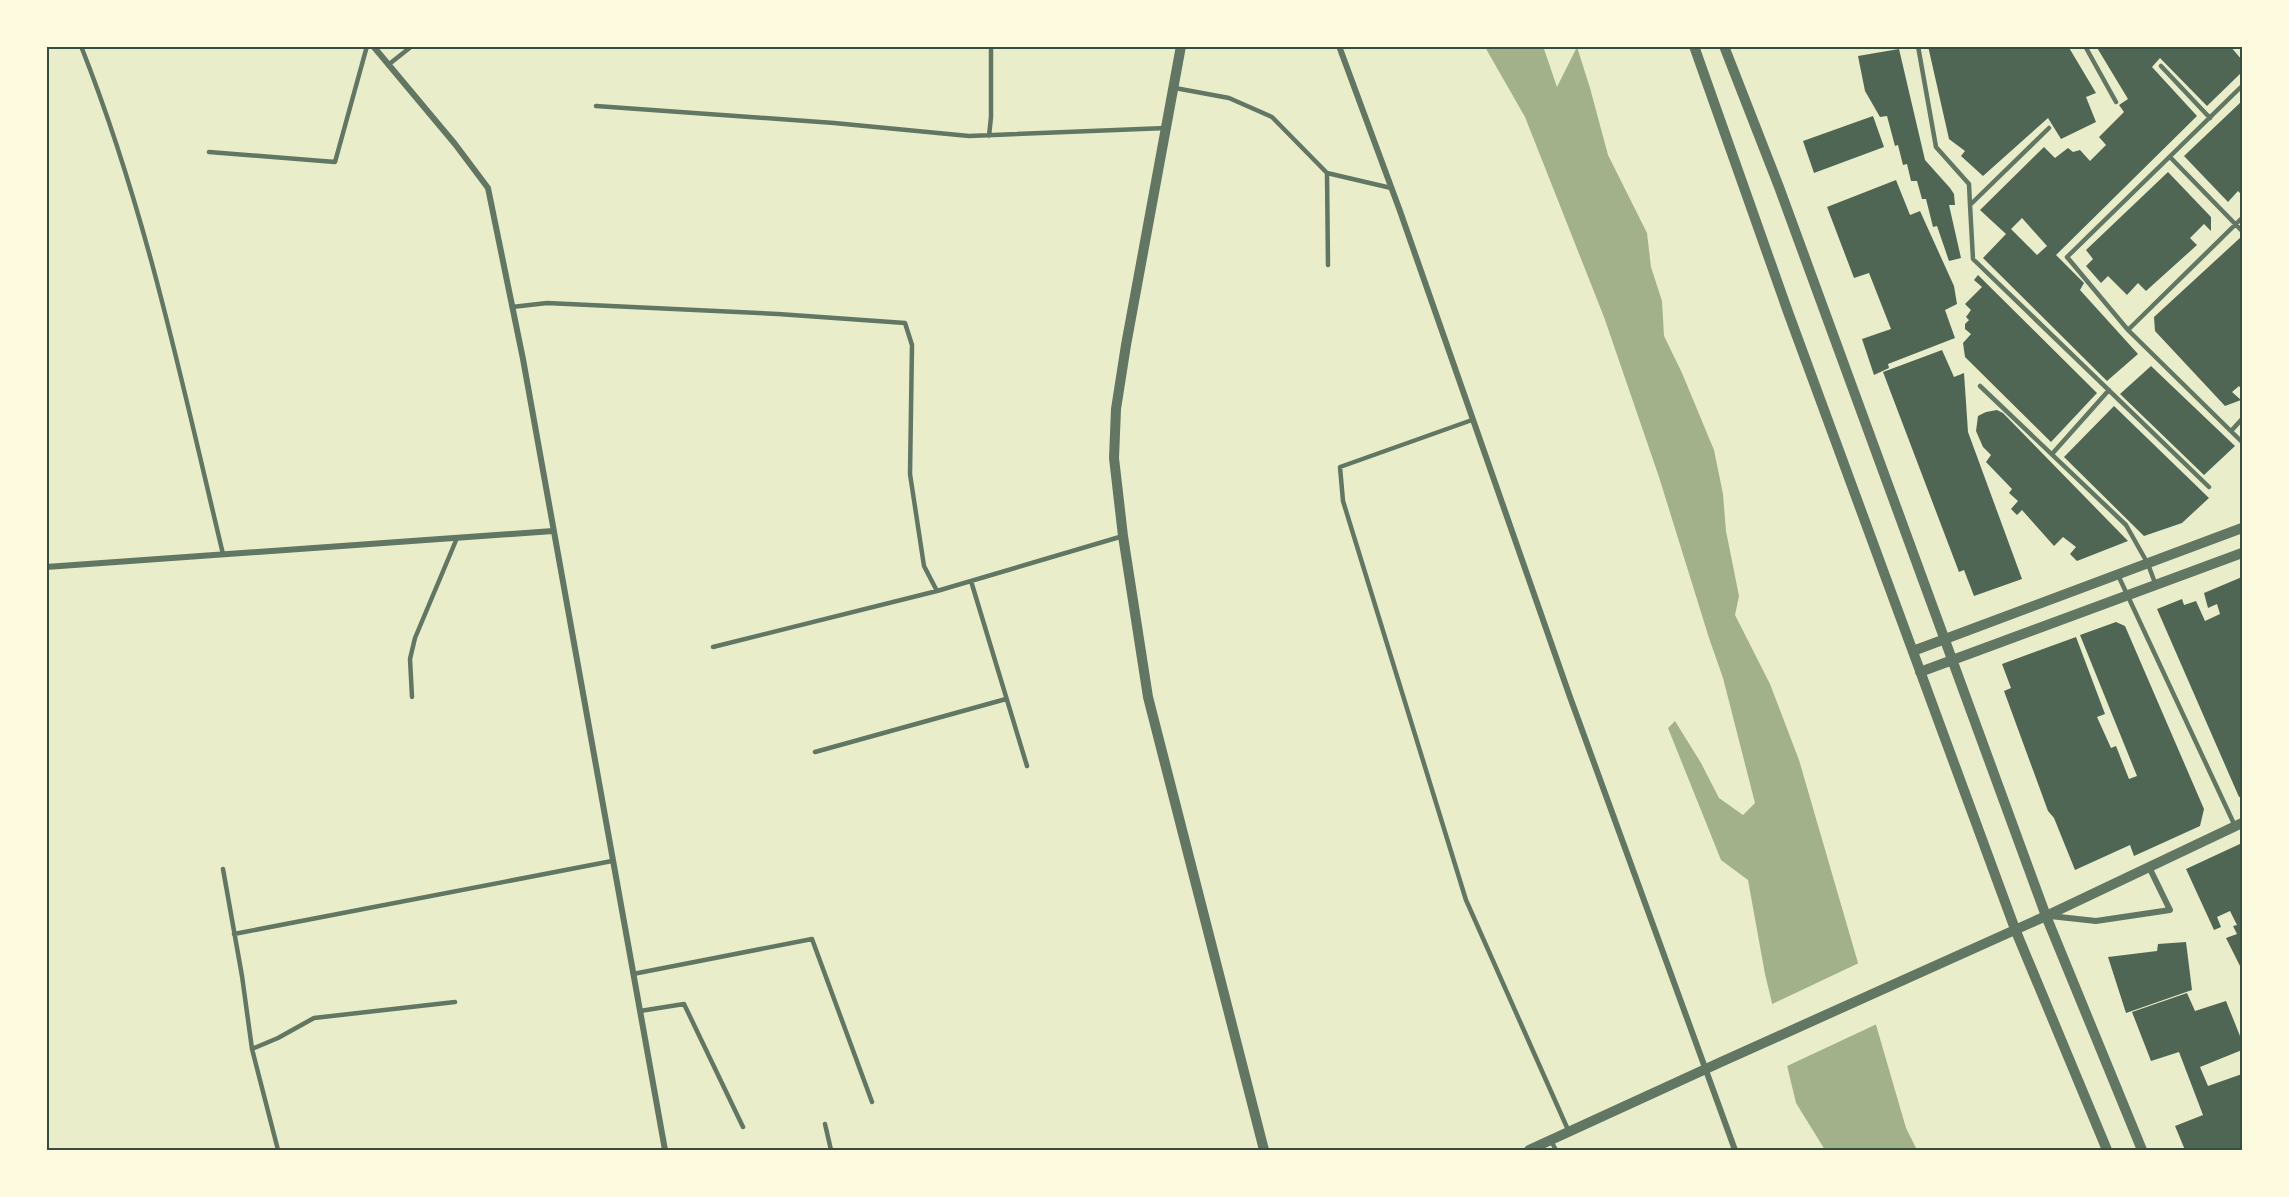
<svg xmlns="http://www.w3.org/2000/svg" width="2289" height="1197" viewBox="0 0 2289 1197" font-family="Georgia,serif">
<style>
.water{fill:#a3b18a}
.pier{fill:#e9edc9}
.building{fill:#4f6655;fill-rule:evenodd}
.lines{fill:none;stroke-linecap:round;stroke-linejoin:round}
.service{stroke:#617663;stroke-width:4.5}
.minor{stroke:#617663;stroke-width:6}
.tertiary{stroke:#617663;stroke-width:10}
.neatline{fill:none;stroke:#344e41;stroke-width:2}
</style>
<rect width="100%" height="100%" fill="#e9edc9"/>
<path class="water" d="M1485,47H1545L1544,49L1557,87L1577,47L1590,88L1608,155L1647,233L1651,267L1662,301L1664,336L1682,373L1714,450L1723,494L1726,531L1739,596L1735,615L1770,684L1799,760L1906,1128L1917,1150H1825L1796,1103L1765,974L1748,880L1721,860L1668,728L1675,721L1701,763L1719,798L1743,815L1755,803L1723,678L1709,638L1659,477L1604,317L1525,117Z"/>
<path class="pier" d="M1861,962L1879,1023L1785,1067L1770,1005Z"/>
<path class="building" d="M1928,46H2068L2096,93L2086,97L2096,122L2061,139L2048,118L1983,176L1961,156L1965,151L1949,139Z
M2096,46H2230L2242,60V72L2207,106L2160,58L2152,67L2197,116L2056,255L2084,283L2080,290L2138,354L2107,381L1983,258L2006,234L1980,210L2044,147L2055,158L2068,148L2073,152L2080,150L2090,161L2106,145L2099,137L2124,112L2119,105L2128,99ZM2022,218L2047,246L2037,255L2011,229Z
M1899,49L1925,160L1950,188L1954,194L1955,205H1949L1961,258L1949,261L1937,226L1933,227L1926,199H1922L1917,181H1911L1907,164L1903,165L1898,145L1895,146L1887,116L1880,117L1865,91L1858,56Z
M2242,101V193L2241,194L2238,191L2228,202L2184,156Z
M1873,116L1884,147L1814,173L1803,141Z
M2168,172L2211,217V231L2204,224L2190,238L2197,245L2146,291L2138,283L2127,295L2108,276L2101,283L2086,266L2093,259L2086,250Z
M1896,180L1910,215L1920,211L1954,286L1957,304L1945,310L1955,338L1888,364L1889,368L1874,375L1862,339L1891,329L1869,273L1854,278L1827,207Z
M2241,237L2242,390L2239,386L2232,392L2241,400L2225,406L2155,331L2154,317Z
M1978,275L2097,393L2051,442L1965,357L1963,343L1971,334L1965,329V324L1969,320L1966,317L1971,310L1965,304L1982,287L1974,280Z
M1942,350L1954,377L1964,373L1968,432L2022,579L1974,596L1964,570L1959,572L1883,372Z
M2151,366L2235,446L2204,475L2120,394Z
M2114,406L2209,498L2182,523L2144,536L2064,457Z
M1997,410L2003,413L2128,541L2077,561L2070,554L2076,547L2063,537L2054,546L2022,510L2017,515L2011,509L2018,501L2009,493L2012,489L1986,462L1991,455L1983,447L1976,431L1978,416L1986,412Z
M2242,577V797H2239L2157,609L2182,599L2184,605L2196,601L2205,621L2220,614L2217,604L2208,608L2204,593Z
M2116,622L2125,626L2204,809L2200,826L2134,856L2130,845L2075,870L2054,818L2048,811L2004,691L2011,688L2002,664L2076,637L2105,714L2097,717L2111,748L2116,746L2129,779L2137,776L2080,635Z
M2242,843V970L2226,938L2237,934L2233,926L2237,925L2230,911L2217,917L2221,927L2214,930L2186,869Z
M2186,942L2192,990L2126,1013L2108,957L2157,951L2158,944Z
M2187,993L2195,1011L2226,1001L2242,1041V1050L2200,1067L2208,1086L2242,1074V1131L2240,1132L2242,1139V1150H2185L2175,1126L2203,1115L2179,1052L2151,1061L2132,1012Z"/>
<g class="lines">
<path class="service" d="M81,46C146,210 182,383 223,554
M1918,46L1936,147L1969,184L1970,205
M2085,46L2116,102
M388,65L412,46
M2161,66L2210,118
M2242,86L2067,257L2128,330L2242,442
M1175,88L1229,98L1272,117L1327,173L1391,188
M596,106L834,123L969,136L1166,128
M2049,128L1970,205L1973,259L2209,487
M989,136L991,117V46
M209,152L335,162L367,46
M2170,157L2242,231
M1327,173L1328,265
M512,307L547,303L778,314L905,323L912,345L910,474L924,566L937,591
M2128,330L2242,218
M1980,386L2126,525L2148,564L2155,583
M1472,420L1340,467L1343,501L1466,900L1569,1132
M2232,430L2242,419
M2052,454L2109,390
M2118,575L2235,826
M971,581L1027,766
M713,647L937,591L1123,536
M412,697L410,659L415,638L457,538
M815,752L1006,699
M223,869L242,976L252,1049L278,1150
M234,934L612,861
M633,974L812,939L872,1102
M640,1011L684,1004L743,1127
M252,1049L278,1038L314,1018L455,1002
M825,1124L831,1150
M1551,1141L1556,1150"/>
<path class="minor" d="M373,46L455,144L488,188L523,359L665,1150
M1339,46L1400,211L1570,697L1735,1150
M46,567L553,531
M2050,916L2096,921L2170,910L2149,867"/>
<path class="tertiary" d="M1181,46L1126,345L1116,409L1114,458L1123,536L1148,697L1264,1150
M1694,46L1788,312L2015,929L2107,1150
M1724,46L1779,187L2046,916L2142,1150
M1913,651L2242,528
M1920,672L2242,553
M1529,1150L1721,1062L2046,916L2242,823"/>
</g>
<rect width="2289" height="1197" fill="none" stroke="#fefae0" stroke-width="96"/>
<rect x="48" y="48" width="2193" height="1101" class="neatline"/>
</svg>
